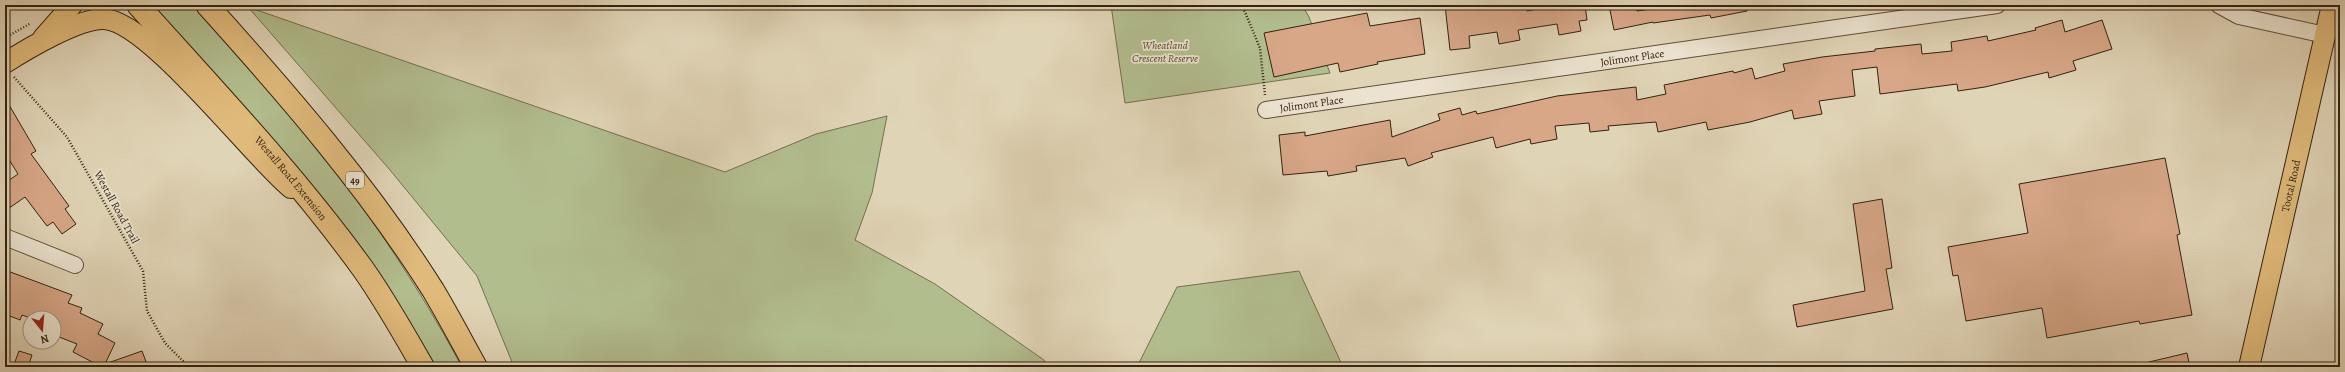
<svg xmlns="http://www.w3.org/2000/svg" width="2345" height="372" viewBox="0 0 2345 372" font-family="Alegreya,serif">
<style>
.green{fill:#b2bd8e;stroke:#73704e}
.building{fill:#d7a788;stroke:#34220e}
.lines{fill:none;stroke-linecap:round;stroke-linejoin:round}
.minor-casing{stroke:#5f4e38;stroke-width:18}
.major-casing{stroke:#34220e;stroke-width:22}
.highway-casing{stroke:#34220e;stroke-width:24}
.path{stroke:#34220e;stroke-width:2.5;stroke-dasharray:1 2;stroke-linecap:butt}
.minor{stroke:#ebe3d0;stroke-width:16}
.major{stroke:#e0ba7b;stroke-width:20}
.highway{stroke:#e0ba7b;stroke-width:22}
.labels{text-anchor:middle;stroke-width:3.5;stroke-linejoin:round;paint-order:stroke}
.shield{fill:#ebe3d0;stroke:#6b5c48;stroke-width:1}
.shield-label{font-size:10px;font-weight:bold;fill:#34220e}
.park-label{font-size:11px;font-style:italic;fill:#54492e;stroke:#ebe3d0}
.street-label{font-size:11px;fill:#34220e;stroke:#ebe3d0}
</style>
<rect width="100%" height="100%" fill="#e0d4b6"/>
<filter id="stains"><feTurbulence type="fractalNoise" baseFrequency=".005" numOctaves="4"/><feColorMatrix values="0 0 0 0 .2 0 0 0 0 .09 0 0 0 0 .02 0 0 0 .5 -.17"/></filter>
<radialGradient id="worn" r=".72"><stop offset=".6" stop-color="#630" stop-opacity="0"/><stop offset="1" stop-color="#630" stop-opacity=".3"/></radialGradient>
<path class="green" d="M149,5H195C230,43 266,80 298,121C359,199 415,279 462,367H434L414,332Z
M1111,5H1302L1309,17L1330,73L1125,103Z
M248,7L725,172L816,134L887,116L872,193L855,240L935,284L1044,360L1048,367H514L477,276L390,170Z
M1299,271L1343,367H1137L1177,287Z"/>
<path class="building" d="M1445,5H1526L1527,11L1558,5H1585L1587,20L1579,21L1581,31L1559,35L1557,24L1518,30L1520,40L1499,44L1497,32L1469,36L1470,48L1450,50Z
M1609,5H1636L1637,11L1665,7L1664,5H1746L1747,11L1711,18L1710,15L1653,23V22L1614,30Z
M1367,13L1370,26L1420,18L1425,54L1377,62L1378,64L1340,72L1338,63L1274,77L1264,33Z
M2062,20L2065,32L2102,20L2112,49L2073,61L2076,70L2049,78L2048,72L1985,87L1958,91L1957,84L1880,94L1877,67L1852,70L1855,96L1819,101L1822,114L1794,119L1792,110L1750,122L1708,130L1706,122L1658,132L1656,122L1608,126L1609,130L1590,132L1589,123L1555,126L1557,139L1531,144L1530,139L1496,148L1493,137L1431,153L1433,157L1408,166L1405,158L1356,166L1357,171L1328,176L1327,171L1283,175L1279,135L1305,132V136L1390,120L1392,137L1440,120L1438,114L1460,108L1462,115L1476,111L1477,114L1557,96L1636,87L1637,100L1666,94L1664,85L1733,71L1734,73L1752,68L1755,79L1785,71L1783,64L1822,57L1875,51V49L1921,44L1922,54L1952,51L1951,42L1987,36L1988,41L2036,30L2035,28Z
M5,98L36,151L31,154L69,206L65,209L76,224L62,234L53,222L47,226L25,197L5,211V183L18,174L5,153Z
M2165,158L2180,234L2177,235L2192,315L2140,324L2139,321L2047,338L2042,308L1966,321L1958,275L1953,276L1948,247L2028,233L2019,184Z
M1882,199L1892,268L1886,269L1893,309L1797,327L1793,305L1865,291L1853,204Z
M5,270L72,295L68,303L82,308L80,313L103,324L98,334L115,343L105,364L142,351L148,367H102L73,352L77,344L54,335V318H30L22,315L20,320L5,314Z
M19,351L32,355L28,367H13Z
M2187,353L2190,367H2149V362Z"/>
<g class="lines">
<defs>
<g id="minor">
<path d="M2219,5L2239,16L2325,35"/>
<path id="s1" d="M1266,110L1997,5"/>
<path d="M5,237L75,265"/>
</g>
<g id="major">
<path d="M43,38L72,5"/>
<path d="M5,63C27,49 79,18 104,19C149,21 251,155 291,188"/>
<path id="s2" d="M2249,367L2332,5"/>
</g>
<g id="highway">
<path id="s3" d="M138,5C215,91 295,175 363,269C385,300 404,334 423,367"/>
<path d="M207,5C288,95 368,187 433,290C448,315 462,342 476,367"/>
</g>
</defs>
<use href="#minor" class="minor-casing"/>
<use href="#major" class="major-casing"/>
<use href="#highway" class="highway-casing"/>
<path class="path" d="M1242,5L1260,48L1265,95
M5,38L31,23
M14,77L67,137L143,271L147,311L165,343L189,367"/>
<use href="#minor" class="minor"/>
<use href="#major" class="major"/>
<use href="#highway" class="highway"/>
</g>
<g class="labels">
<rect class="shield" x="346" y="172" width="18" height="16" rx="3"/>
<g class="shield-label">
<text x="355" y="184">49</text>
</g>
<g class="park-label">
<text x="1165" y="49">Wheatland<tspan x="1165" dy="13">Crescent Reserve</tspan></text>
</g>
<g class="street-label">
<text dy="4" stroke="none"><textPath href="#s1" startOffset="370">Jolimont Place</textPath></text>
<text dy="4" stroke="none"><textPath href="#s1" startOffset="46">Jolimont Place</textPath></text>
<text dy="4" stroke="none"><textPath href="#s3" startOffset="231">Westall Road Extension</textPath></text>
<text dy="4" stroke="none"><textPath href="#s2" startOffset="186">Tootal Road</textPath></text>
<text transform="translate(117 207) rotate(61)" y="4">Westall Road Trail</text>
</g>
</g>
<rect width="2345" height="372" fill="none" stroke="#e0d4b6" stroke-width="20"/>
<rect x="6" y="6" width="2333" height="360" fill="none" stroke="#34220e" stroke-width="2"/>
<rect x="10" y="10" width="2325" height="352" fill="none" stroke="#34220e"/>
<g transform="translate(42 330) rotate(163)"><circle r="19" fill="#ebe3d0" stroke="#a29682"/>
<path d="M0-3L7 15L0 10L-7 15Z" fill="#8f2418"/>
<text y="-6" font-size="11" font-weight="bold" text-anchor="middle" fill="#34220e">N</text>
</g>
<rect width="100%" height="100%" filter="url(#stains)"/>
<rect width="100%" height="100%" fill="url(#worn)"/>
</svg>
